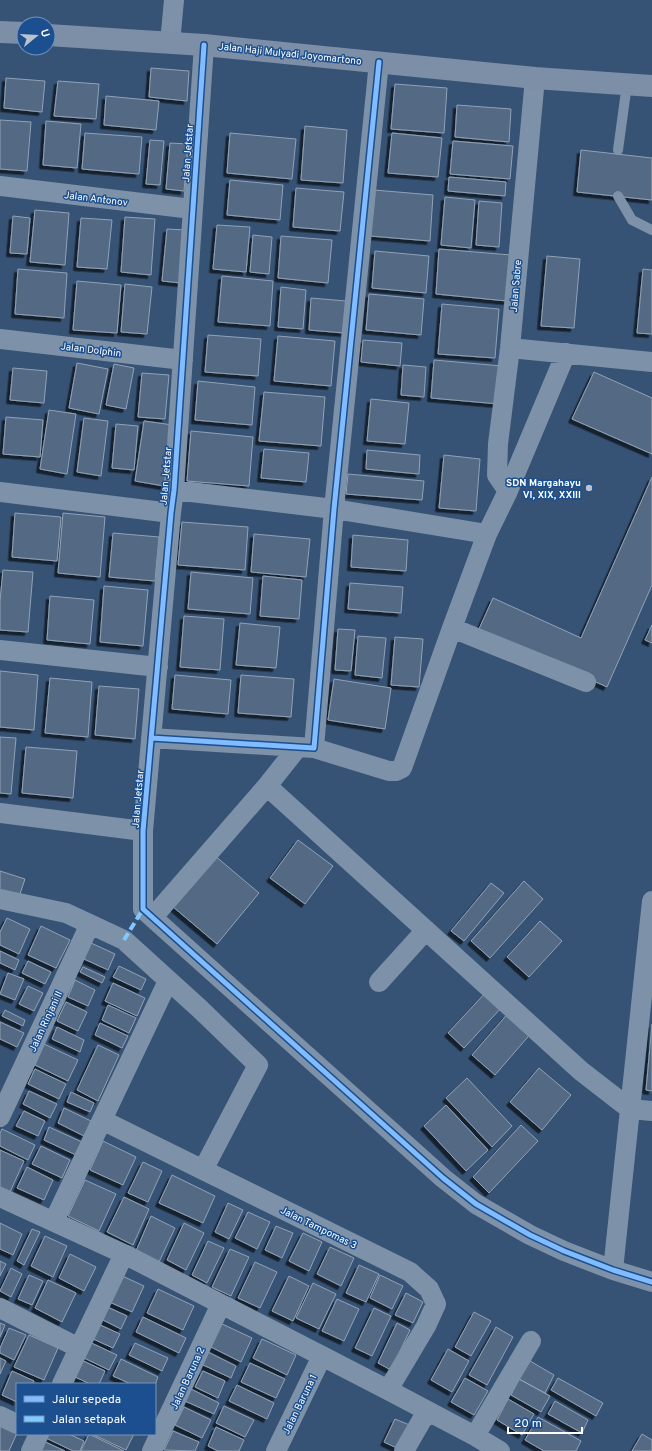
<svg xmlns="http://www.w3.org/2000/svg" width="652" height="1451" viewBox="0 0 652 1451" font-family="Overpass,sans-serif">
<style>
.building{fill:#526984;stroke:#92a2b6;filter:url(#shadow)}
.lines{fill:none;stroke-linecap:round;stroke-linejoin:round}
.service{stroke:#7d92a8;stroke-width:10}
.minor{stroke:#7d92a8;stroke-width:20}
.primary{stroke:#7d8ea7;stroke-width:22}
.quiet{stroke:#80caff;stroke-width:4;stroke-dasharray:8 4;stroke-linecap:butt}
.cycleway-casing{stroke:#1b4f8f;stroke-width:8}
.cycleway{stroke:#80bcff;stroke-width:5}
.poi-dot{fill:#b9c2ce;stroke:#1b4f8f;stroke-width:1.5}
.labels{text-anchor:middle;stroke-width:3;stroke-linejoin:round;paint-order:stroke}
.street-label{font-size:10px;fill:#fff;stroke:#1b4f8f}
.poi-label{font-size:10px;font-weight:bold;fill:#fff;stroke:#1b4f8f;text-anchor:end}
</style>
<defs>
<filter id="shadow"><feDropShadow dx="-3.5" dy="3.5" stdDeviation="0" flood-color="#0009"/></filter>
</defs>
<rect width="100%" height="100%" fill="#365274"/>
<path class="building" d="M151,68L189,71L187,101L149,97Z
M6,78L45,81L42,112L4,108Z
M58,81L99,84L96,119L54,116Z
M395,84L447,88L444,133L391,129Z
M106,96L159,101L156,130L104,125Z
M457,105L511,109L509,142L455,137Z
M0,120L31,122L27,171L0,169Z
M46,121L81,124L77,168L43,165Z
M305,126L347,130L343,183L301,180Z
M85,133L142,137L139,174L82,169Z
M230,133L296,139L292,179L227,173Z
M392,133L442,138L438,177L388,173Z
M150,140L164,141L160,185L146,184Z
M453,141L513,146L510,179L450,174Z
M170,143L188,144L184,191L166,189Z
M581,150L652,158V200L577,192Z
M449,177L506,182L505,196L448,191Z
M230,180L283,185L280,220L227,215Z
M296,188L344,192L340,231L293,227Z
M374,190L433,195L430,241L370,236Z
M445,197L475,200L471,248L441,245Z
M479,201L502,203L499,247L476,245Z
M35,210L69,213L65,265L30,262Z
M13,216L30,218L27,254L10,253Z
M125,217L155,219L151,275L121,272Z
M81,218L112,220L107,269L77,267Z
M217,225L250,227L246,272L213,269Z
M167,229L185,230L181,283L162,281Z
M253,235L272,237L269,274L250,272Z
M281,236L332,240L328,283L278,278Z
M439,249L511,255L507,301L436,294Z
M375,251L429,256L426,293L372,288Z
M547,256L580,259L574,328L541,326Z
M18,269L67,273L64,318L15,314Z
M643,269L652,270V334L637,333Z
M222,276L273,281L270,326L218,322Z
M77,281L121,285L117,333L73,330Z
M125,284L152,287L147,334L121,332Z
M281,287L306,290L303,329L278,327Z
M369,294L424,299L421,335L366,330Z
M311,298L346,301L344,333L309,330Z
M442,304L499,309L495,358L438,354Z
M208,335L261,339L258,376L205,372Z
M278,336L335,341L331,386L274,381Z
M363,340L402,343L400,366L361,362Z
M434,360L502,366L499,404L431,398Z
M77,363L108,369L99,414L69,408Z
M114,364L134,368L126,409L106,405Z
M403,365L426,367L424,397L401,395Z
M13,368L47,371L44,403L10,400Z
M594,372L652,398V454L572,419Z
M142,373L169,375L165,419L138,417Z
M198,381L255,387L252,425L195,420Z
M264,392L325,397L321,446L259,441Z
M371,399L409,403L405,444L367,441Z
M49,410L76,414L67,474L40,469Z
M6,417L43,420L40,457L3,454Z
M84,418L108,421L101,476L77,472Z
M144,421L173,425L164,486L135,481Z
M116,424L138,426L134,470L112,468Z
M191,431L253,437L249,486L187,481Z
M264,449L309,453L306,482L261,478Z
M367,450L420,455L419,474L366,469Z
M444,455L480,459L476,511L439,508Z
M348,474L424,481L422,500L346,494Z
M652,477V585L607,687L479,629L493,598L581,638Z
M15,513L61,517L57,561L12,557Z
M63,513L105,517L100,577L58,573Z
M182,522L248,527L245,570L178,565Z
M113,533L159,537L155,581L109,577Z
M254,534L310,539L306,577L251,572Z
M353,535L408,540L406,571L351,567Z
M3,570L33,572L28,632L0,630V601Z
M191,572L253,578L250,614L188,609Z
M263,576L302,580L299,619L260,616Z
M350,583L403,587L401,613L348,609Z
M104,586L148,590L143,646L100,642Z
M50,596L94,600L90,644L47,640Z
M184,616L224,619L220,670L180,667Z
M240,623L280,627L276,668L236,665Z
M652,625V643L645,640Z
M338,629L355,630L351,671L335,670Z
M358,636L386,638L382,678L355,675Z
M395,637L423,639L419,687L391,685Z
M0,671L38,675L34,730L0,727Z
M175,675L231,680L228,714L172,709Z
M241,675L294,679L291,717L238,713Z
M50,678L92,682L88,737L45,733Z
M334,679L391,688L385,729L328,720Z
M99,686L139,689L135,739L95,735Z
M0,737L16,738L11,794L0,793Z
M26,747L77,751L73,798L22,793Z
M298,840L333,866L305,904L270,878Z
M214,855L259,893L217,944L172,906Z
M0,871L25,879L18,900L0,895Z
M524,881L543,899L490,958L471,941Z
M491,883L504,893L464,941L451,931Z
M7,918L30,929L19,954L0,945V932Z
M540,921L562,941L529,977L507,957Z
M41,926L70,940L56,968L28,955Z
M91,943L115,954L108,970L84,959Z
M0,951L19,960L15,970L0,963Z
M28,961L51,972L45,984L22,973Z
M119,966L146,979L141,990L113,977Z
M83,967L105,977L102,983L80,972Z
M8,973L24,979L15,1000L0,994Z
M75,980L95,990L88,1006L68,997Z
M113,983L145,998L137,1016L105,1001Z
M28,986L43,993L34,1011L19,1004Z
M487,991L503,1006L464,1048L448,1033Z
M66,1002L87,1012L78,1031L57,1021Z
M108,1005L136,1018L129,1033L102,1020Z
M5,1010L25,1020L23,1026L2,1016Z
M510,1011L533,1031L495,1075L472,1055Z
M0,1022L24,1033L17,1047L0,1039Z
M100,1023L128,1036L122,1048L95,1035Z
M652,1024V1091L646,1090Z
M57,1027L84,1040L80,1052L52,1039Z
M44,1044L78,1060L68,1081L35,1065Z
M98,1045L119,1055L98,1101L77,1090Z
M539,1068L571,1095L542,1130L510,1102Z
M35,1069L66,1084L59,1099L28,1084Z
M467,1078L512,1126L492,1147L446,1098Z
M29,1091L57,1104L50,1118L23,1104Z
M71,1092L94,1103L90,1112L67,1102Z
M446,1105L488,1150L466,1171L424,1126Z
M64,1108L91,1121L84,1136L58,1123Z
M24,1111L45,1121L38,1136L16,1126Z
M521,1125L538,1141L489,1193L473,1177Z
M49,1127L82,1142L76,1155L44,1140Z
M2,1129L35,1145L28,1160L0,1146V1133Z
M103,1141L136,1157L123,1185L90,1170Z
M41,1146L70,1160L62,1178L32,1164Z
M0,1150L24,1161L10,1192L0,1187Z
M143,1162L162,1171L148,1202L128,1193Z
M27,1167L53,1180L44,1200L17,1188Z
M172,1175L215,1196L203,1223L159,1203Z
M85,1180L116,1194L99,1231L68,1216Z
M124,1197L149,1209L133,1245L107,1232Z
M228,1203L243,1210L229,1239L215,1232Z
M248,1212L270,1222L257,1249L235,1238Z
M151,1216L175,1228L159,1262L136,1251Z
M0,1223L22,1234L13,1255L0,1249Z
M184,1223L204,1233L186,1270L167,1260Z
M276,1226L293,1233L282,1258L265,1250Z
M32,1229L40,1232L24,1265L17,1261Z
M303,1233L322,1242L309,1271L289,1261Z
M45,1236L67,1246L53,1277L31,1266Z
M208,1241L224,1248L207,1283L192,1275Z
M330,1247L354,1258L341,1286L317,1274Z
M230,1249L249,1257L231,1296L212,1287Z
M70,1254L96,1267L84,1291L59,1278Z
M0,1261L6,1264L0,1276Z
M255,1262L277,1272L260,1308L238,1298Z
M359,1265L379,1274L366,1302L346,1293Z
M11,1268L22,1274L11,1297L0,1291Z
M118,1274L144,1286L132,1312L105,1300Z
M29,1275L43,1281L32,1305L18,1299Z
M380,1275L403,1286L392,1309L370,1298Z
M289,1276L309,1286L293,1321L272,1311Z
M48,1280L76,1293L62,1322L35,1308Z
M313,1283L336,1294L319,1329L296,1318Z
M158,1289L194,1306L183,1330L147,1313Z
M406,1293L423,1302L413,1323L395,1315Z
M337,1299L359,1309L344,1341L322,1331Z
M103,1305L127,1316L121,1329L97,1317Z
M374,1308L391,1316L372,1356L355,1348Z
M474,1312L491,1321L471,1356L455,1347Z
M143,1317L186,1338L179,1353L136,1332Z
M218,1322L252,1338L241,1362L207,1345Z
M0,1323L5,1325L0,1337Z
M397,1323L410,1330L391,1370L378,1363Z
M98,1324L120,1334L113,1348L91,1338Z
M496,1327L513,1337L487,1385L469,1375Z
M9,1328L26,1335L14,1360L0,1353V1348Z
M29,1335L58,1348L44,1380L14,1367Z
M262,1339L296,1355L287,1375L253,1358Z
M85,1340L117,1355L109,1370L78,1355Z
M135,1343L168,1358L162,1371L129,1355Z
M448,1349L469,1361L452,1392L431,1380Z
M206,1351L236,1366L231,1378L201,1364Z
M0,1358L6,1361L0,1374Z
M79,1359L105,1371L99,1384H90L71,1375Z
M121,1359L158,1377L155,1385L131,1384L113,1376Z
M530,1361L554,1375L545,1393L519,1379Z
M250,1363L285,1379L276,1398L241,1382Z
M12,1371L34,1381L32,1384H17V1402L2,1395Z
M203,1371L225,1381L218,1398L195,1387Z
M465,1378L488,1391L474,1415L451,1402Z
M558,1378L603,1403L596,1416L551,1390Z
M519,1379L550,1396L541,1412L511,1395Z
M237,1385L274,1403L267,1419L229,1401Z
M191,1389L219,1403L214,1414L185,1401Z
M508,1399L534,1414L522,1435L497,1420Z
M555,1401L588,1420L582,1433L548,1414Z
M224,1406L254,1420L245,1437L216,1423Z
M184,1407L211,1420L202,1438L175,1425Z
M538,1417L581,1441L576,1451H544L525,1440Z
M395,1419L412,1426L401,1450L384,1442Z
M0,1424L17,1433L9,1451H0Z
M216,1427L244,1440L239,1451H218L208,1446Z
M173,1431L199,1442L195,1451L164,1450Z
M43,1434H69L84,1441L80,1451H73L42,1436Z
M89,1434L124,1451H81Z
M92,1434H134L126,1450Z
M642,1434L652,1440V1451H632Z
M41,1440L65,1451H35Z"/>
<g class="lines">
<path class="service" d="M618,150L627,84
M618,196L632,220L652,230"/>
<path class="minor" d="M170,43L174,0
M204,45L174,490L171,513L143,831V909L443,1178L476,1204L530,1235L564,1251L613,1270L652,1282
M0,186L192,209
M0,339L183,360
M510,348L652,362
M174,490L334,509L487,534
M508,491L497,475L498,444L510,348L535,78
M0,492L171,513
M452,628L586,682
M0,650L158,667
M151,738L314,748L334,509L379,62
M298,747L267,786L581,1071L630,1109L652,1111
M314,748L389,771H396L402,768L452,628L487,534L508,491L566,353
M0,813L143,831
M0,899L66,913L124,940L200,1009L258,1065L203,1170
M153,917L267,786
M379,982L426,930
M0,1117L90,924
M102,1120L410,1272L429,1289L436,1304L426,1326L388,1390
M0,1197L124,1254L388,1390L475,1436L500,1451
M54,1221L168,981
M613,1270L652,901
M0,1308L79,1348
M62,1384L124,1254
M0,1416L17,1424
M475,1436L531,1341
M31,1451L39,1434
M152,1451L221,1304
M276,1451L322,1356
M404,1451L427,1411"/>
<path class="primary" d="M0,32L24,33
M48,35L204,45L535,78L652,86"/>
<path class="quiet" d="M124,940L143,909"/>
<defs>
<path id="cycleway" d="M204,45L174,490L171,513L143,831V909L443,1178L476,1204L530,1235L564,1251L613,1270L652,1282
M151,738L314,748L334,509L379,62"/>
</defs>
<use href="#cycleway" class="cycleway-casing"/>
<use href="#cycleway" class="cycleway"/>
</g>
<circle class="poi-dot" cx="589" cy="488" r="4"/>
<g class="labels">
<g class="street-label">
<text transform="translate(290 53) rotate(6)" y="4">Jalan Haji Mulyadi Joyomartono</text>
<text transform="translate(187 153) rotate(-86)" y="4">Jalan Jetstar</text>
<text transform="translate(96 198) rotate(7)" y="4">Jalan Antonov</text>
<text transform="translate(515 286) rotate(-85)" y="4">Jalan Sabre</text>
<text transform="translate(91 349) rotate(7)" y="4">Jalan Dolphin</text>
<text transform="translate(165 476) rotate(-85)" y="4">Jalan Jetstar</text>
<text transform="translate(137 799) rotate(-85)" y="4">Jalan Jetstar</text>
<text transform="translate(45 1021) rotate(-65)" y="4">Jalan Rinjani II</text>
<text transform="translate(319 1227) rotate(26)" y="4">Jalan Tampomas 3</text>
<text transform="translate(187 1378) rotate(-65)" y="4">Jalan Baruna 2</text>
<text transform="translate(299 1404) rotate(-64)" y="4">Jalan Baruna 1</text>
</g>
<g class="poi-label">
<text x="581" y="486">SDN Margahayu<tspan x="581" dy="12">VI, XIX, XXIII</tspan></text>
</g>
</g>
<rect x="16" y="1383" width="140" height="52" fill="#1b4f8f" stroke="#7695bc"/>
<rect x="24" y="1396" width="20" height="6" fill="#80bcff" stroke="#7695bc"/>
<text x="52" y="1403" font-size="12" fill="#ffffff">Jalur sepeda</text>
<rect x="24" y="1416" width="20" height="6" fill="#80caff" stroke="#7695bc"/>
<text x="52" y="1423" font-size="12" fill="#ffffff">Jalan setapak</text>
<g transform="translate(36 36) rotate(72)"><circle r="19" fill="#1b4f8f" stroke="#7695bc"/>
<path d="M0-3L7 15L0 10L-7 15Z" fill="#b9c2ce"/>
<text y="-6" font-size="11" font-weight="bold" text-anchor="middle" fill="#ffffff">U</text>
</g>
<path d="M508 1427v6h74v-6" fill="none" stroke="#ffffff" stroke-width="2"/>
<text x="514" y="1427" font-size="12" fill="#ffffff" stroke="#1b4f8f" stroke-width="3" paint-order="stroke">20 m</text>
</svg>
